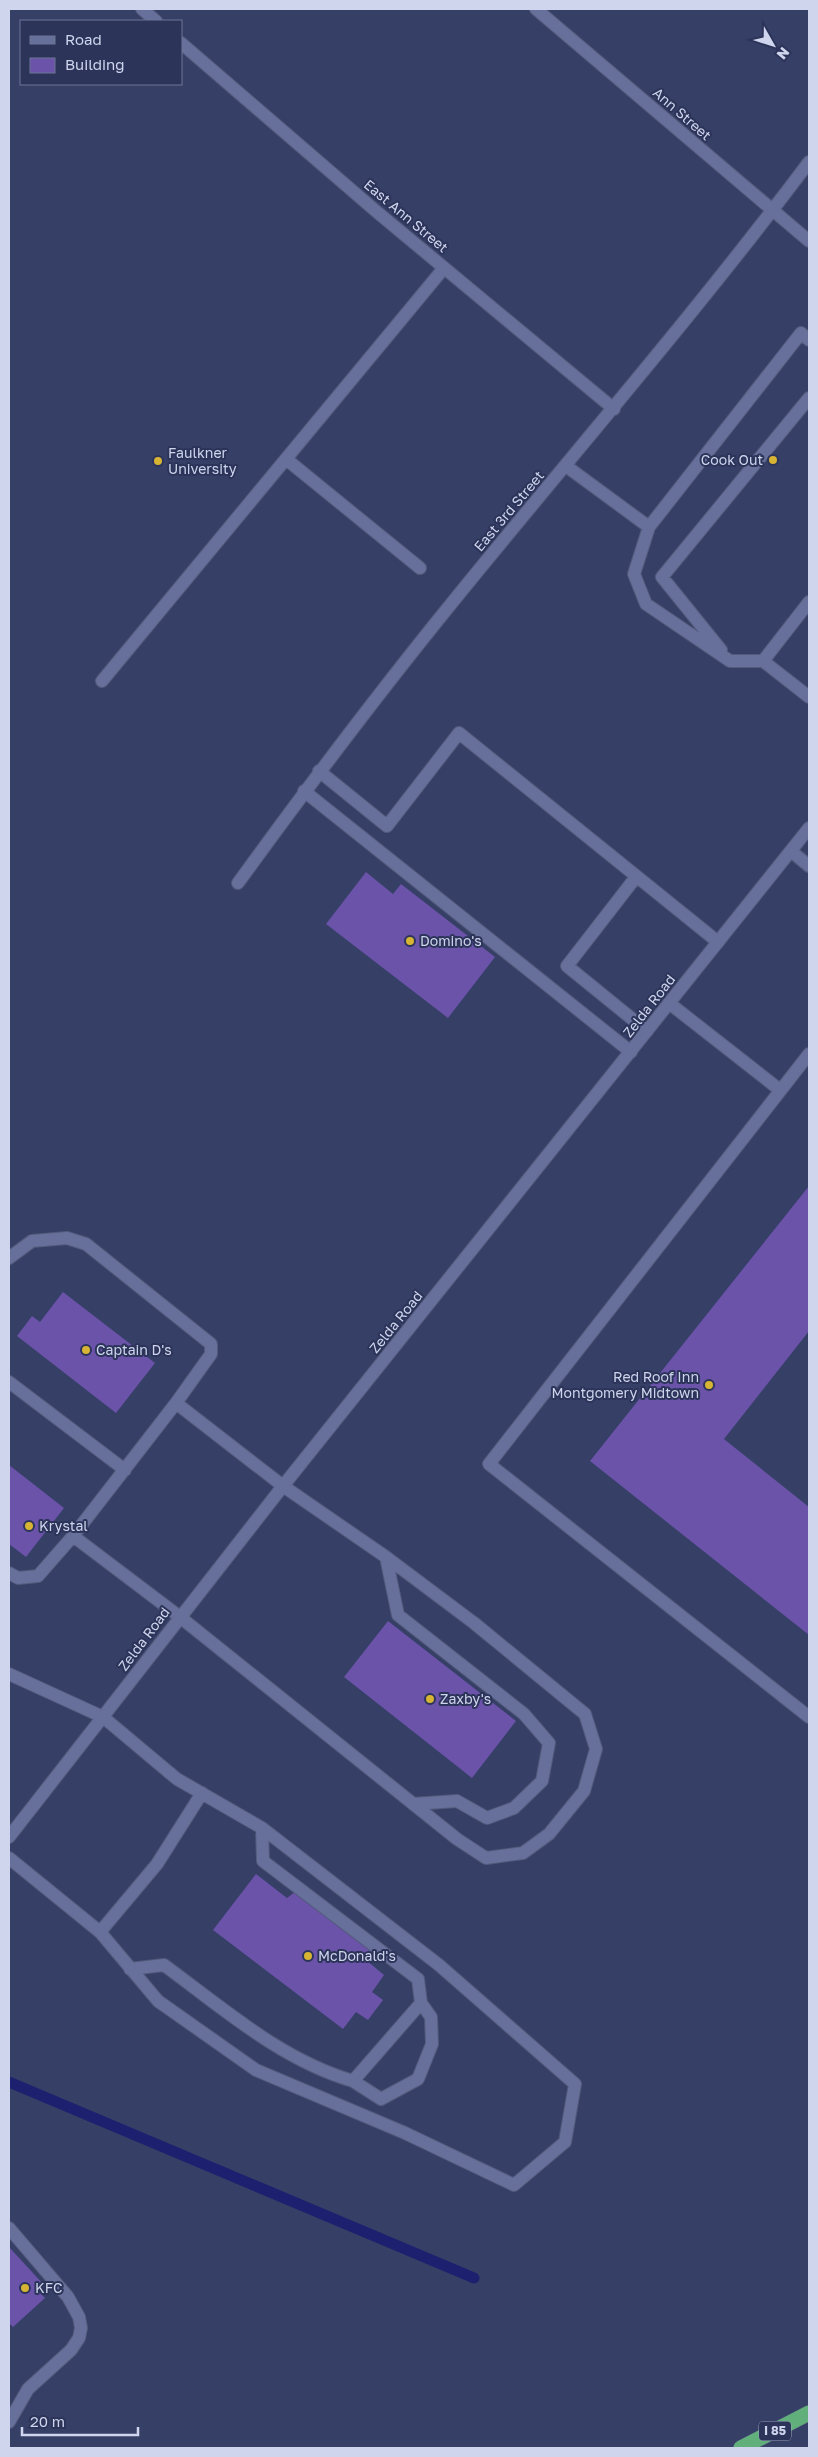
<svg xmlns="http://www.w3.org/2000/svg" width="818" height="2457" viewBox="0 0 818 2457" font-family="'Golos Text',sans-serif">
<style>
.lines{fill:none;stroke-linecap:round;stroke-linejoin:round}
.stream{stroke:#1d206f;stroke-width:11}
.building{fill:#6a53a9}
.lane-casing{stroke:#535a7b;stroke-width:14}
.street-casing{stroke:#535a7b;stroke-width:14}
.secondary-casing{stroke:#535a7b;stroke-width:14}
.highway-casing{stroke:#535a7b;stroke-width:16}
.lane{stroke:#66709b;stroke-width:12}
.street{stroke:#66709b;stroke-width:12}
.secondary{stroke:#66709b;stroke-width:12}
.highway{stroke:#61b07c;stroke-width:15}
.poi-dot{fill:#d7b434;stroke:#2c345a;stroke-width:2}
.labels{text-anchor:middle;stroke-width:4;stroke-linejoin:round;paint-order:stroke}
.shield{fill:#2c345a;stroke:#9da5c1;stroke-width:1}
.shield-label{font-size:12px;font-weight:bold;fill:#ced5ed}
.street-label{font-size:14px;fill:#ced5ed;stroke:#2c345a}
.poi-label{font-size:14px;fill:#ced5ed;stroke:#2c345a;text-anchor:start}
</style>
<rect width="100%" height="100%" fill="#363f66"/>
<g class="lines">
<path class="stream" d="M9,2082L474,2278"/>
</g>
<path class="building" d="M366,872L393,894L401,884L495,957L448,1018L326,924Z
M809,1186V1331L724,1439L809,1507V1635L590,1461Z
M63,1292L155,1363L116,1413L17,1336L32,1316L40,1322Z
M9,1465L64,1508L26,1557L9,1544Z
M388,1621L516,1721L472,1778L344,1677Z
M256,1874L287,1898L295,1892L373,1951L366,1960L384,1975L372,1992L383,2000L368,2020L356,2012L343,2029L213,1930Z
M9,2247L44,2285L38,2291L45,2298L13,2327L9,2323Z"/>
<g class="lines">
<defs>
<path id="lane" d="M809,340L801,333L649,527L634,574L646,604L730,661H763L809,697
M286,459L420,568
M566,466L649,527
M721,650L662,577L809,398
M763,661L809,602
M102,681L444,268
M319,771L387,826L459,733L718,942
M304,791L631,1052
M791,851L809,866
M636,877L567,966L647,1031
M669,1003L780,1090
M809,1054L489,1464L809,1717
M9,1258L32,1241L67,1238L86,1244L211,1344V1354L176,1403
M9,1382L125,1470
M176,1403L283,1486L386,1557L474,1623L585,1714L596,1749L584,1791L549,1834L523,1853L486,1858L457,1839L180,1617L73,1536Z
M386,1557L398,1615L524,1714L549,1743L542,1781L514,1808L487,1818L457,1801L413,1804
M9,1573L18,1578L38,1576L73,1536
M262,1828L263,1861L418,1979L421,2003L431,2017L432,2044L418,2079L381,2099L353,2081
M9,1858L100,1932L158,2001L256,2070L405,2133L514,2185L565,2142L575,2084L439,1965L262,1828L177,1779L103,1717
M100,1932L157,1864L202,1793
M130,1969L164,1965C224,2009 281,2060 353,2081L421,2003
M9,2228L68,2297L79,2317L81,2328L79,2338L71,2350L28,2389L9,2422"/>
<path id="street" d="M142,9L156,21
M536,9L809,241
M181,43L377,212L614,409
M238,883C307,788 377,695 451,604C571,456 695,314 809,162
M9,1674L103,1717"/>
<path id="secondary" d="M9,1837L283,1486L809,828"/>
<path id="highway" d="M741,2448L809,2413"/>
</defs>
<use href="#lane" class="lane-casing"/>
<use href="#street" class="street-casing"/>
<use href="#secondary" class="secondary-casing"/>
<use href="#highway" class="highway-casing"/>
<use href="#lane" class="lane"/>
<use href="#street" class="street"/>
<use href="#secondary" class="secondary"/>
<use href="#highway" class="highway"/>
</g>
<g class="poi-dot">
<circle cx="773" cy="460" r="5"/>
<circle cx="158" cy="461" r="5"/>
<circle cx="410" cy="941" r="5"/>
<circle cx="86" cy="1350" r="5"/>
<circle cx="709" cy="1385" r="5"/>
<circle cx="29" cy="1526" r="5"/>
<circle cx="430" cy="1699" r="5"/>
<circle cx="308" cy="1956" r="5"/>
<circle cx="25" cy="2288" r="5"/>
</g>
<g class="labels">
<rect class="shield" x="759" y="2421.5" width="32" height="19" rx="4"/>
<g class="shield-label">
<text x="775" y="2435">I 85</text>
</g>
<g class="street-label">
<text transform="translate(682 114) rotate(41)" y="5">Ann Street</text>
<text transform="translate(406 216) rotate(40)" y="5">East Ann Street</text>
<text transform="translate(509 511) rotate(-50)" y="5">East 3rd Street</text>
<text transform="translate(649 1006) rotate(-52)" y="5">Zelda Road</text>
<text transform="translate(396 1322) rotate(-51)" y="5">Zelda Road</text>
<text transform="translate(144 1639) rotate(-53)" y="5">Zelda Road</text>
</g>
<g class="poi-label">
<text x="168" y="458">Faulkner<tspan x="168" dy="16">University</tspan></text>
<text x="763" y="465" text-anchor="end">Cook Out</text>
<text x="420" y="946">Domino's</text>
<text x="96" y="1355">Captain D's</text>
<text x="699" y="1382" text-anchor="end">Red Roof Inn<tspan x="699" dy="16">Montgomery Midtown</tspan></text>
<text x="39" y="1531">Krystal</text>
<text x="440" y="1704">Zaxby's</text>
<text x="318" y="1961">McDonald's</text>
<text x="35" y="2293">KFC</text>
</g>
</g>
<rect width="818" height="2457" fill="none" stroke="#ced5ed" stroke-width="20"/>
<rect x="20" y="20" width="162" height="65" fill="#2c345a" stroke="#6d7495"/>
<rect x="30" y="36" width="25" height="8" fill="#66709b" stroke="#6d7495"/>
<text x="65" y="45" font-size="15" fill="#ced5ed">Road</text>
<rect x="30" y="58" width="25" height="15" fill="#6a53a9" stroke="#6d7495"/>
<text x="65" y="70" font-size="15" fill="#ced5ed">Building</text>
<g transform="translate(773 45) rotate(129)" stroke="#2c345a" stroke-width="4" paint-order="stroke">
<path d="M0-4L9 19L0 12L-9 19Z" fill="#ced5ed"/>
<text y="-8" font-size="14" font-weight="bold" text-anchor="middle" fill="#ced5ed">N</text>
</g>
<path d="M22 2427v8h116v-8" fill="none" stroke="#ced5ed" stroke-width="2.5"/>
<text x="30" y="2427" font-size="15" fill="#ced5ed" stroke="#2c345a" stroke-width="4" paint-order="stroke">20 m</text>
</svg>
